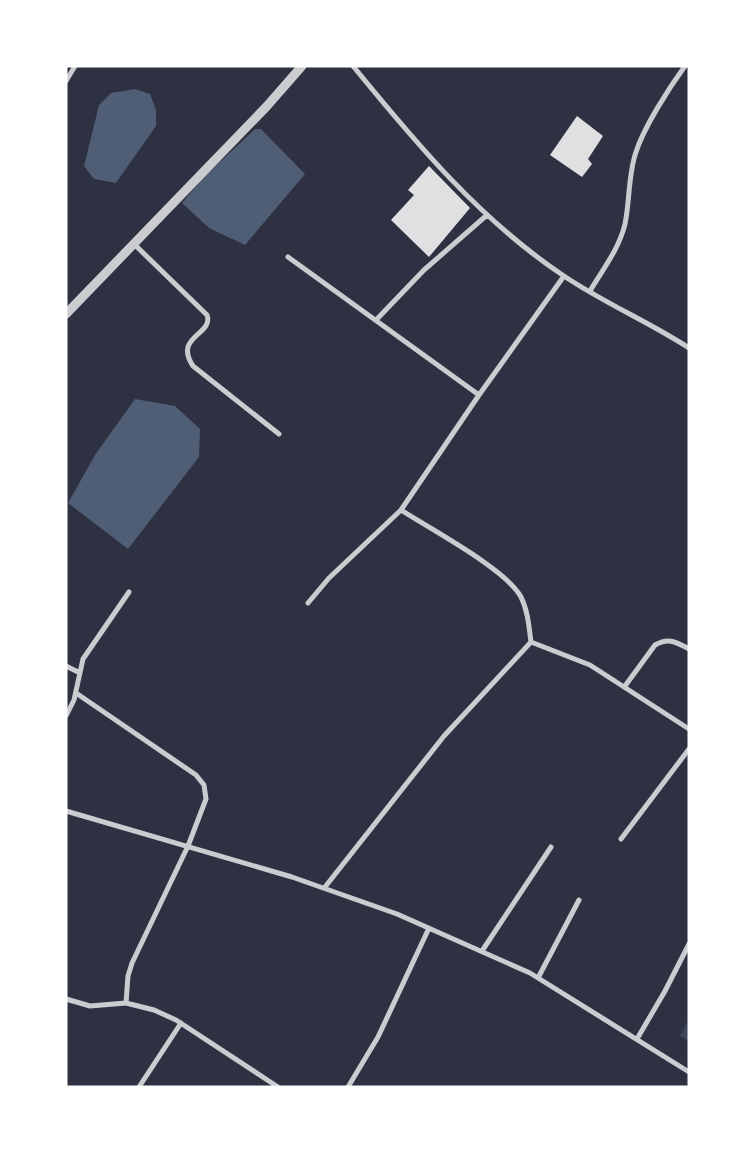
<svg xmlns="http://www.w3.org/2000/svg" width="755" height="1153" viewBox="0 0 755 1153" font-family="'Varela Round',sans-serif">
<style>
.green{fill:#3c4559}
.water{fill:#4f5d75}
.building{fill:#e0e0e3}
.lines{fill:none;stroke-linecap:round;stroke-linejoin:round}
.minor{stroke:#caccd0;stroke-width:5}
.tertiary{stroke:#caccd0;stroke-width:9}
</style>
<rect width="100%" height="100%" fill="#2d3142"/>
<path class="green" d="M689,1019V1041L680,1036Z"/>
<path class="water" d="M135,89L150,94L156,110V126L116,183L94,179L84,166L99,105L111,93Z
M255,129H261L305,174L245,245L209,228L182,203L203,178Z
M135,399L175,406L200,429L199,457L128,549L68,503L95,455Z"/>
<path class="building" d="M577,116L603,136L588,159L592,164L582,177L550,155Z
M429,166L470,208L429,257L391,220L414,195L408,190Z"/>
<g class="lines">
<path class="minor" d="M353,66C415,142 481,221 564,276C604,303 649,322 689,348
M66,81L75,66
M134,244L207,315C214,335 173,336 193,366L279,434
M288,257L479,395
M590,291C603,269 619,249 625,224C630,200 628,175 636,152C644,127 669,88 685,66
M377,319L424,270L487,215
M308,603L329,578L401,510
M531,642L590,665L689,729
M66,666L78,672
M625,686L655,645C669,637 676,642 689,649
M76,693L196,775L204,785L206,799L188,846L132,963L128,976L126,1003
M66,716L74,700L83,659L129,592
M66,811L292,877L397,914L530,973L689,1072
M621,839L689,749
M325,887L444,736L531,642C529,627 528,611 521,597C506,569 430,529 401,510L479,395L564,276
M482,951L551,847
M538,978L579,900
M66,999L90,1006L126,1003L154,1010L176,1020L278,1087
M637,1039L665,991L689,944
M139,1087L181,1023
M348,1087L378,1037L429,928"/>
<path class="tertiary" d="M66,314L267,106L302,66"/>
</g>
<rect width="755" height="1153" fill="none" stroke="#ffffff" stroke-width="135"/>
</svg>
